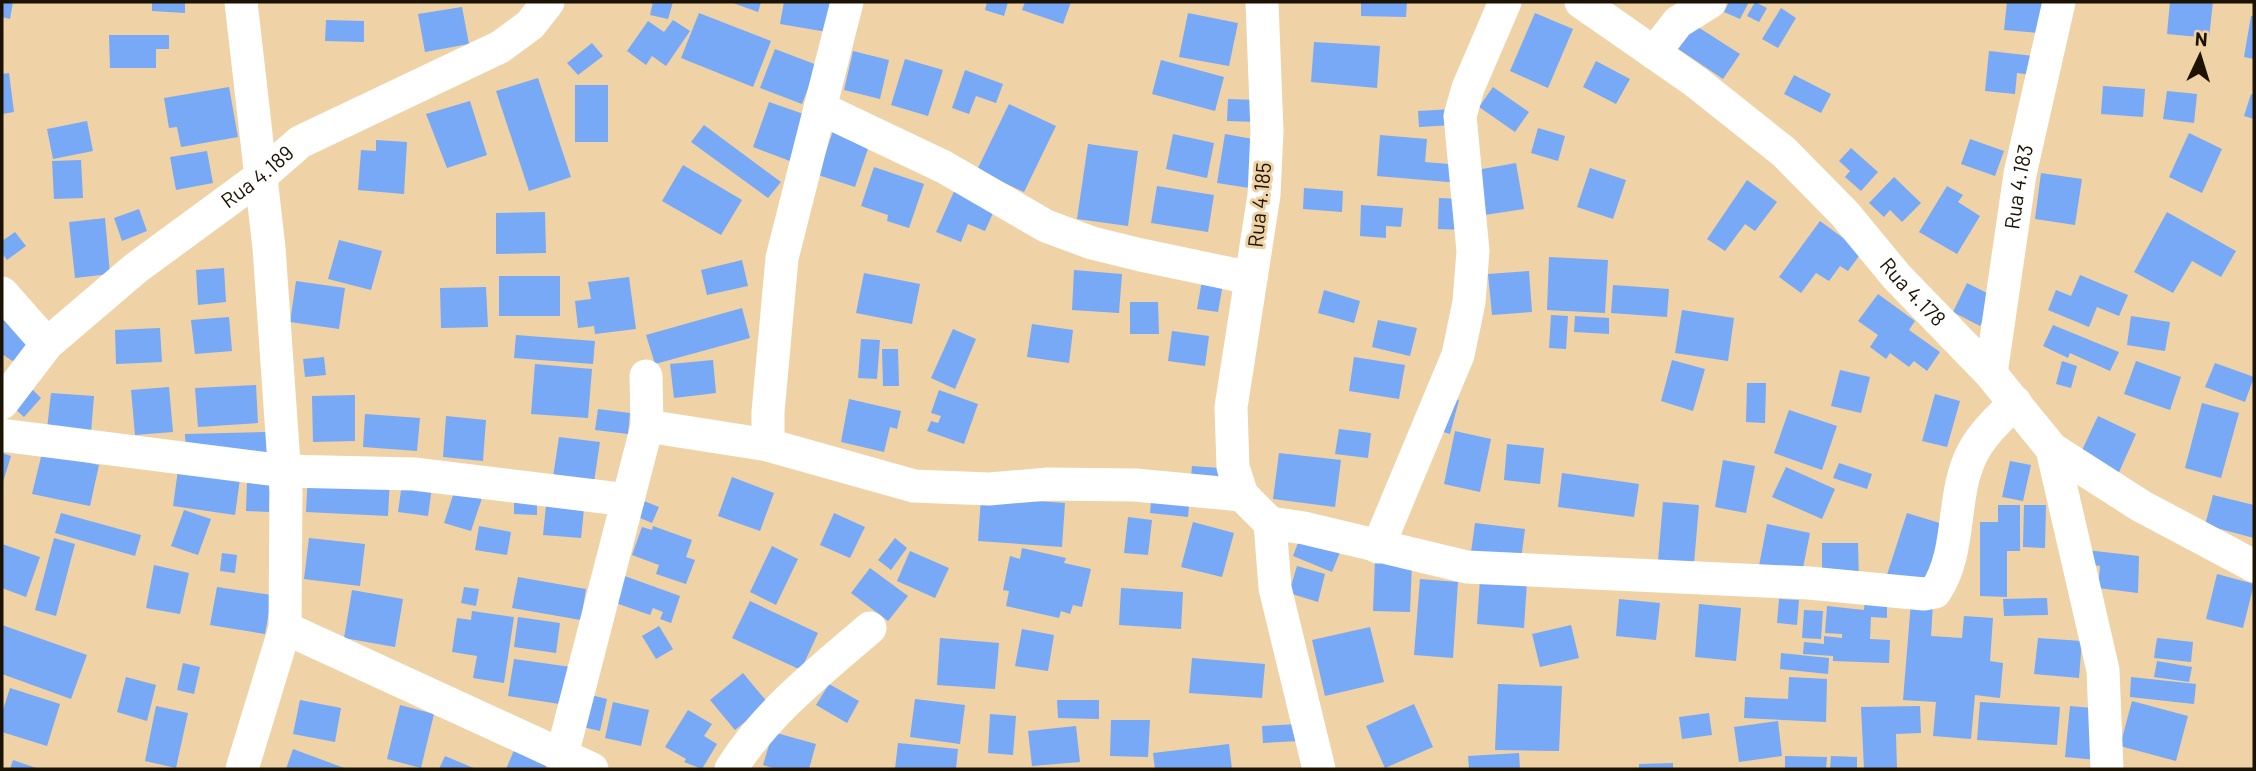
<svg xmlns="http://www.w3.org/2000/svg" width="2256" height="771" viewBox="0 0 2256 771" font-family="Barlow,sans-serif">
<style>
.building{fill:#78a9f6}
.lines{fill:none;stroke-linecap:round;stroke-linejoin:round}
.minor{stroke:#fff;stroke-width:33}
.labels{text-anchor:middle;stroke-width:6;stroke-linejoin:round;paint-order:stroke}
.street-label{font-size:21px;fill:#1c1202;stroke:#efd2a5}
</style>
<rect width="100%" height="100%" fill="#efd2a5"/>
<path class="building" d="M2,2H13L10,19L2,17Z
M152,2H185V13L152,11Z
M653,2H673L668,19L650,15Z
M730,2H761L758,12Z
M784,2H838L833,33L780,24Z
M987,2H1008L1004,16L985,10Z
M1025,2H1071L1063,24L1022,10Z
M1361,2H1407L1406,17L1361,16Z
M1729,2H1749L1740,19L1724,12Z
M1755,2L1767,8L1759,22L1747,16Z
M2007,2H2054L2051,34L2004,30Z
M2170,2H2213L2209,38L2167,34Z
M462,7L469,44L425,52L418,14Z
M1781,8L1796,18L1778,48L1762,39Z
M699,13L771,41L753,87L681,58Z
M1188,13L1238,23L1229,66L1179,57Z
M1535,13L1573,29L1548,88L1510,71Z
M2251,16H2254V59L2244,57Z
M326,20L364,21V42L325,41Z
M673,20L690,31L666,66L652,56L646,65L627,51L648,21L664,32Z
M1687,20L1740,54L1723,79L1671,44Z
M109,35H169V49H156V68H110Z
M1314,42L1380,46L1377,88L1311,82Z
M592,43L603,56L578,75L567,63Z
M775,49L817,65L802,104L760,88Z
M853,51L889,60L880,99L844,90Z
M1989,51L2034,56L2032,75L2017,73L2015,94L1985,91Z
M905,59L943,70L928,116L891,105Z
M1161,60L1224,77L1215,111L1152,94Z
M1596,61L1630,79L1616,104L1583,87Z
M965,70L1003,84L996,103L976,96L969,114L952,108Z
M9,73L14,112L2,114V74Z
M1794,75L1831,94L1821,113L1784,94Z
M538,78L571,177L529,191L496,91Z
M575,85H608V142H575Z
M2103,86L2145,89L2143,117L2101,114Z
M229,87L238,137L181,147L177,127L169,128L164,98Z
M1493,87L1529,112L1515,132L1479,107Z
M2167,91L2197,94L2194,123L2163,119Z
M2251,94L2254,95V119L2244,116Z
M1228,99L1258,100L1257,122L1227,121Z
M470,101L487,155L447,168L426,114Z
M769,102L815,118L798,164L753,147Z
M1009,104L1056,126L1024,192L977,170Z
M1453,109L1454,125L1419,127L1418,111Z
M87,121L93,151L53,159L47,129Z
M704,125L781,182L768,198L691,142Z
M834,128L871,140L855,187L818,175Z
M1538,128L1565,136L1558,161L1531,153Z
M2189,133L2222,149L2202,193L2169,177Z
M1173,134L1214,143L1207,178L1166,169Z
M1225,134L1264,141L1256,189L1217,183Z
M1380,135L1427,139L1425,162L1461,165L1460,183L1377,176Z
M1970,139L2004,151L1995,176L1961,164Z
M376,140L407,142L404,194L358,190L361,150L376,151Z
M1088,144L1138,151L1128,226L1077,219Z
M1851,148L1878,172L1861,191L1845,177L1850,171L1839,161Z
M207,151L213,183L176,190L170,157Z
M81,160L83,198L54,199L52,161Z
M1516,163L1524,209L1478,216L1471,171Z
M683,165L742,200L721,235L662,201Z
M874,167L924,184L909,228L887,221L888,215L861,206Z
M1590,168L1626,180L1613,219L1577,207Z
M2041,173L2082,179L2075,225L2035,219Z
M1894,177L1921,203L1902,222L1890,210L1884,217L1869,203Z
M1747,180L1777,202L1755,231L1745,224L1725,251L1707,239Z
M1157,186L1214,195L1208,232L1151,223Z
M1947,186L1963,195L1958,202L1980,216L1957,254L1919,232Z
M956,187L997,204L985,231L968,224L961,242L936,232Z
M1304,188L1343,191L1342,212L1303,209Z
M1439,198L1464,199V230L1438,229Z
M1361,205L1403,208L1401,227L1386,226V238L1360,236Z
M139,209L147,231L122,241L114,218Z
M545,212L546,253L496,254V213Z
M2167,212L2236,251L2221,277L2192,261L2173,293L2134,272Z
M105,218L110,274L75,278L69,222Z
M1820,221L1862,252L1848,271L1840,266L1829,281L1816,273L1801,293L1779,277Z
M15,232L26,246L7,260L2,253V241Z
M339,240L382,251L371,290L328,279Z
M1549,257L1608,260L1605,313L1547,310Z
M742,260L748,286L707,295L701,270Z
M224,268L226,302L198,305L196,270Z
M1074,270L1122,274L1119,313L1072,310Z
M1529,271L1532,312L1492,315L1488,274Z
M864,273L920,284L912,324L856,313Z
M1203,275L1224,278L1218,312L1197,309Z
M2080,275L2128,295L2119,316L2097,307L2089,327L2048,310L2056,290L2071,296Z
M499,276H560V316H499Z
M629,277L636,329L595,334L594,326L578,328L575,301L591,299L588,282Z
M296,281L345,288L339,329L290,322Z
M1967,283L1995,297L1980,326L1953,312Z
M1613,285L1669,289L1667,317L1611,313Z
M486,287L488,327L441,328L440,288Z
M1324,290L1360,301L1354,323L1318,313Z
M1878,294L1915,321L1909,330L1940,352L1927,371L1914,361L1909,367L1890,353L1886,359L1870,347L1878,335L1858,321Z
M1130,302H1158L1159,334H1130Z
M742,308L750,338L655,364L646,335Z
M1682,310L1734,318L1728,361L1675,353Z
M1551,315L1568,316L1566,349L1549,348Z
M1575,316L1609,318V334L1574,332Z
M2131,316L2170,322L2165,351L2127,345Z
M229,317L232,351L195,354L191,320Z
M2,318L34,339L17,364L2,354Z
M1378,320L1417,328L1410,356L1372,347Z
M1032,324L1073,330L1069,363L1027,357Z
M2053,325L2119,352L2110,371L2070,353L2068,358L2043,346Z
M160,328L162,362L116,364L115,330Z
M953,329L976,339L955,389L931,378Z
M1172,331L1209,336L1205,366L1168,361Z
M516,335L595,341L593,364L514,358Z
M861,339L880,340L877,379L858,378Z
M882,349H898L899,386H883Z
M324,357L326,375L305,377L303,359Z
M1354,357L1405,365L1399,399L1349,391Z
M713,360L716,393L674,398L670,364Z
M1672,360L1705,369L1693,411L1661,401Z
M2062,361L2077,366L2071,388L2056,384Z
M2136,361L2181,377L2170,410L2124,394Z
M2215,363L2254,377L2245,402L2205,387Z
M535,364L592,369L588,418L531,414Z
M1840,370L1870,377L1861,413L1831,406Z
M1747,383H1766L1765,423L1746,422Z
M256,385L258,423L198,427L195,388Z
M169,387L173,432L135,435L131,390Z
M32,389L41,398L24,417L14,408Z
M939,390L978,404L964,444L927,431L931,421L938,423L941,416L931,413Z
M51,393L94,396L91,433L47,429Z
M1935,394L1960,401L1947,447L1922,441Z
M355,395V441L313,442L312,396Z
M1446,396L1459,400L1450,434L1437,430Z
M849,399L901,411L897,429L890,427L884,452L841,442Z
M2202,403L2239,413L2221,478L2185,468Z
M598,409L630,413L628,434L595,430Z
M1789,410L1837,426L1822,470L1774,453Z
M365,414L420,418L417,451L363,447Z
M446,416L486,420L483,461L443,457Z
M2098,416L2136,434L2116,479L2077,461Z
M1339,429L1371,433L1368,458L1335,454Z
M1455,431L1491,439L1480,492L1444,484Z
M266,432L267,455L186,457L185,434Z
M559,437L600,442L594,482L553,477Z
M1507,444L1544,448L1540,484L1504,480Z
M2,453L11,456L2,485Z
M42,453L99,465L90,506L32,494Z
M1279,453L1341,460L1335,507L1273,499Z
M1723,460L1755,466L1746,513L1715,507Z
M2010,461L2031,465L2023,501L2002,497Z
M1839,463L1872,474L1867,489L1833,478Z
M1192,466L1219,468L1217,492L1190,489Z
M1786,467L1835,489L1822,519L1772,497Z
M178,470L240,479L235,515L173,506Z
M308,473L390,478L388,516L306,512Z
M1562,473L1639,484L1634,517L1558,507Z
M403,476L433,480L428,516L398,512Z
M732,477L774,493L760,531L718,516Z
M247,481L270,482L269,512L246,511Z
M457,483L484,492L471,531L444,523Z
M1152,490L1190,494L1188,517L1150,513Z
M514,492L537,493V515L514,514Z
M2213,495L2254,505V538L2205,525Z
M547,496L585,499L581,538L543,535Z
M981,497L1065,503L1062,547L978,541Z
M639,499L659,507L652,523L633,515Z
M1663,502L1699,505L1694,564L1658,561Z
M1998,505H2020V551H2007V597L1980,596V522H1998Z
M2024,505H2046L2045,548L2023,547Z
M184,510L211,519L198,555L171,546Z
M61,513L141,535L135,556L55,533Z
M834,513L865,527L850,558L820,545Z
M1907,513L1946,525L1925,590L1886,578Z
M1128,517L1152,520L1148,555L1124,553Z
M1193,522L1234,533L1222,577L1181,567Z
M1475,523L1525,529L1520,567L1470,560Z
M1767,524L1810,533L1802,573L1759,566Z
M479,526L511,532L507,555L475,550Z
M653,526L692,540L686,557L695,560L686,584L656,574L659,565L632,555L642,527L652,530Z
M1303,530L1343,545L1332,572L1293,556Z
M54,538L75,544L56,616L35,610Z
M309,538L365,544L360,586L304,579Z
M895,538L907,548L891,570L878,560Z
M1822,543H1858L1859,582H1822Z
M2,544L40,557L26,597L2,588Z
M772,546L798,559L776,605L750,592Z
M1022,548L1066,558L1064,563L1091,569L1082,607L1073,605L1070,614L1061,611L1059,618L1006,606L1009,591L1003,590L1010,556L1020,559Z
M2086,550L2139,556L2138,593L2098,588L2100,566L2085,564Z
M910,551L949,568L935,598L897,581Z
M222,553L237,555L235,573L220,571Z
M1375,559L1412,561L1410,612L1373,611Z
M154,565L189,573L180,614L146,608Z
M1297,566L1325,574L1318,602L1289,593Z
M870,568L908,596L888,621L851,593Z
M2217,574L2254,584L2243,628L2206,619Z
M622,575L680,596L671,623L660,619L663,612L653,608L650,615L613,602Z
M518,577L586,589L581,620L512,608Z
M1420,579L1458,582L1453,658L1414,655Z
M1480,579L1527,582L1524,628L1477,624Z
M217,587L272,595L265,634L210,625Z
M464,587L479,589L476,606L461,603Z
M1121,588L1183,592L1181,629L1119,625Z
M352,590L403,599L395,647L344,638Z
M1865,598L1887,599V618L1871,617L1870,639L1890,640L1889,663L1833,661V656L1803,654L1804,642L1824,644V636L1842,638V634L1825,633L1827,606L1864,610Z
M2047,598L2048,615L2004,616L2003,599Z
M1619,599L1660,603L1656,640L1616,636Z
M1779,599L1799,600L1797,625L1777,623Z
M750,601L818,633L801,670L732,638Z
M1911,602L1933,604L1931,636L1962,638L1964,616L1993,618L1990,661L2003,663L2000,698L1975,695L1971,739L1933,736L1936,702L1903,700Z
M1699,604L1741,608L1736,661L1695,657Z
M1804,610L1823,611L1821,639L1802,638Z
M472,611L514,617L504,683L473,678L477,656L452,652L457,618L471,620Z
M518,617L560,623L556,653L514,647Z
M2,625L87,655L71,699L2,674Z
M1571,625L1579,658L1540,667L1532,634Z
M659,626L673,649L656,659L642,636Z
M1370,627L1384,682L1325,696L1312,640Z
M1022,629L1054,635L1048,671L1015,666Z
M940,638L999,643L995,689L937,685Z
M2038,638L2082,641L2079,678L2034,674Z
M2157,638L2193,642L2191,662L2154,658Z
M1781,653L1829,658L1828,674L1780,669Z
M1192,658L1265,664L1262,698L1189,693Z
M514,659L571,667L566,705L508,696Z
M2157,661L2192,667L2189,682L2154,677Z
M183,663L200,667L194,694L177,690Z
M743,673L768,703L735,730L710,700Z
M126,677L156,685L147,721L117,712Z
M1789,677L1827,679L1826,722L1744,718L1745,697L1788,699Z
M2131,677L2196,684L2194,704L2130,697Z
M829,684L859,701L847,723L816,705Z
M1498,684L1562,686L1559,751L1495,750Z
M10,688L60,704L47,746L2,732V713Z
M591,695L607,699L600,731L583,727Z
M915,699L965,705L960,744L910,737Z
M300,700L341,708L335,742L293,734Z
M1057,700H1099V719L1058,718Z
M2132,701L2188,716L2176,761L2120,746Z
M613,702L649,710L641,746L605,738Z
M1980,702L2060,707L2057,745L1977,740Z
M1414,704L1433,747L1385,768L1366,726Z
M400,705L434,714L421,768L387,759Z
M156,706L188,713L176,768L145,761Z
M1920,706L1921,733L1896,734L1897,769H1864L1861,707Z
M2070,706L2103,709L2098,760L2065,757Z
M688,710L712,724L704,736L717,744L702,769L684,762L686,759L665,747Z
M1709,713L1712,735L1682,739L1679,717Z
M990,714L1016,716L1013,755L988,753Z
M1111,720H1150L1148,757L1110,756Z
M1778,721L1782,756L1739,762L1734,727Z
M1299,724V741L1263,743L1262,726Z
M1076,726L1080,762L1032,766L1028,731Z
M773,732L816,744L809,769H776L763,765Z
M898,743L958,749L956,769H895Z
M1229,744L1232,769H1155L1153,753Z
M515,748L551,754L545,769H506Z
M293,749L347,769H286Z
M1519,753L1520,769H1469L1468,756Z
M445,756L476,769H439Z
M1785,756L1827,757L1826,769H1785Z
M1831,756L1857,757V769H1830Z
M13,760L39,769H10Z
M1673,763V769H1639V764Z"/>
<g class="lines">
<g class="minor">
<path d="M241,2L269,248L286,492L285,628L242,769"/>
<path d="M847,2L782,258L768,412V445L914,486L989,489L1048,484L1135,485L1242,495"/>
<path d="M1262,2L1267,131L1264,195L1231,407L1233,467L1242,495L1270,523L1275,588L1319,769"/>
<path id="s1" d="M1581,2L1696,82L1784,152L1845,214L1897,277L1991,374L2052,449L2141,506L2254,566"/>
<path d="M1654,53L1678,22L1710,2"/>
<path d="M820,108L944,167L1046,226L1092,243L1141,255L1251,278"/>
<path d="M2,293L47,344"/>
<path id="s2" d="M1991,374L2020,174L2059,2"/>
<path id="s3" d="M2,403L47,344L136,268L260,177L300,142L500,47L530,25L548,2"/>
<path d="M647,426L768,445"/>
<path d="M2,435L285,471L414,474L628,500"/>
<path d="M2052,449L2103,670L2107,769"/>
<path d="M1270,523L1304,528L1467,567L1809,583L1924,594L1935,592C1963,551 1950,495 1973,452C1983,433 2000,418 2015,402"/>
<path d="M1378,547L1458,355L1469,302L1473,251L1460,116L1468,88L1505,2"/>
<path d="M285,628L592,769"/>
<path d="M562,755L647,426L646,376"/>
<path d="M731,769C767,712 819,672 870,628"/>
</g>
</g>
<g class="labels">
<g class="street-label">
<text dy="7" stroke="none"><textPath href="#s3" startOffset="343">Rua 4.189</textPath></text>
<text dy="7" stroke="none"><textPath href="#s2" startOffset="189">Rua 4.183</textPath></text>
<text transform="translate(1260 205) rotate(-84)" y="7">Rua 4.185</text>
<text dy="7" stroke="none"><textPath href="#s1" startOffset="443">Rua 4.178</textPath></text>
</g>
</g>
<rect width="2256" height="771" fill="none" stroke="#1c1202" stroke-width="7"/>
<g transform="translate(2200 56) rotate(4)" stroke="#efd2a5" stroke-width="5" paint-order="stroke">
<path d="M0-5L12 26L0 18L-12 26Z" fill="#1c1202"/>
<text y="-10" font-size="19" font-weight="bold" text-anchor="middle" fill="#1c1202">N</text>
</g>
</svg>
